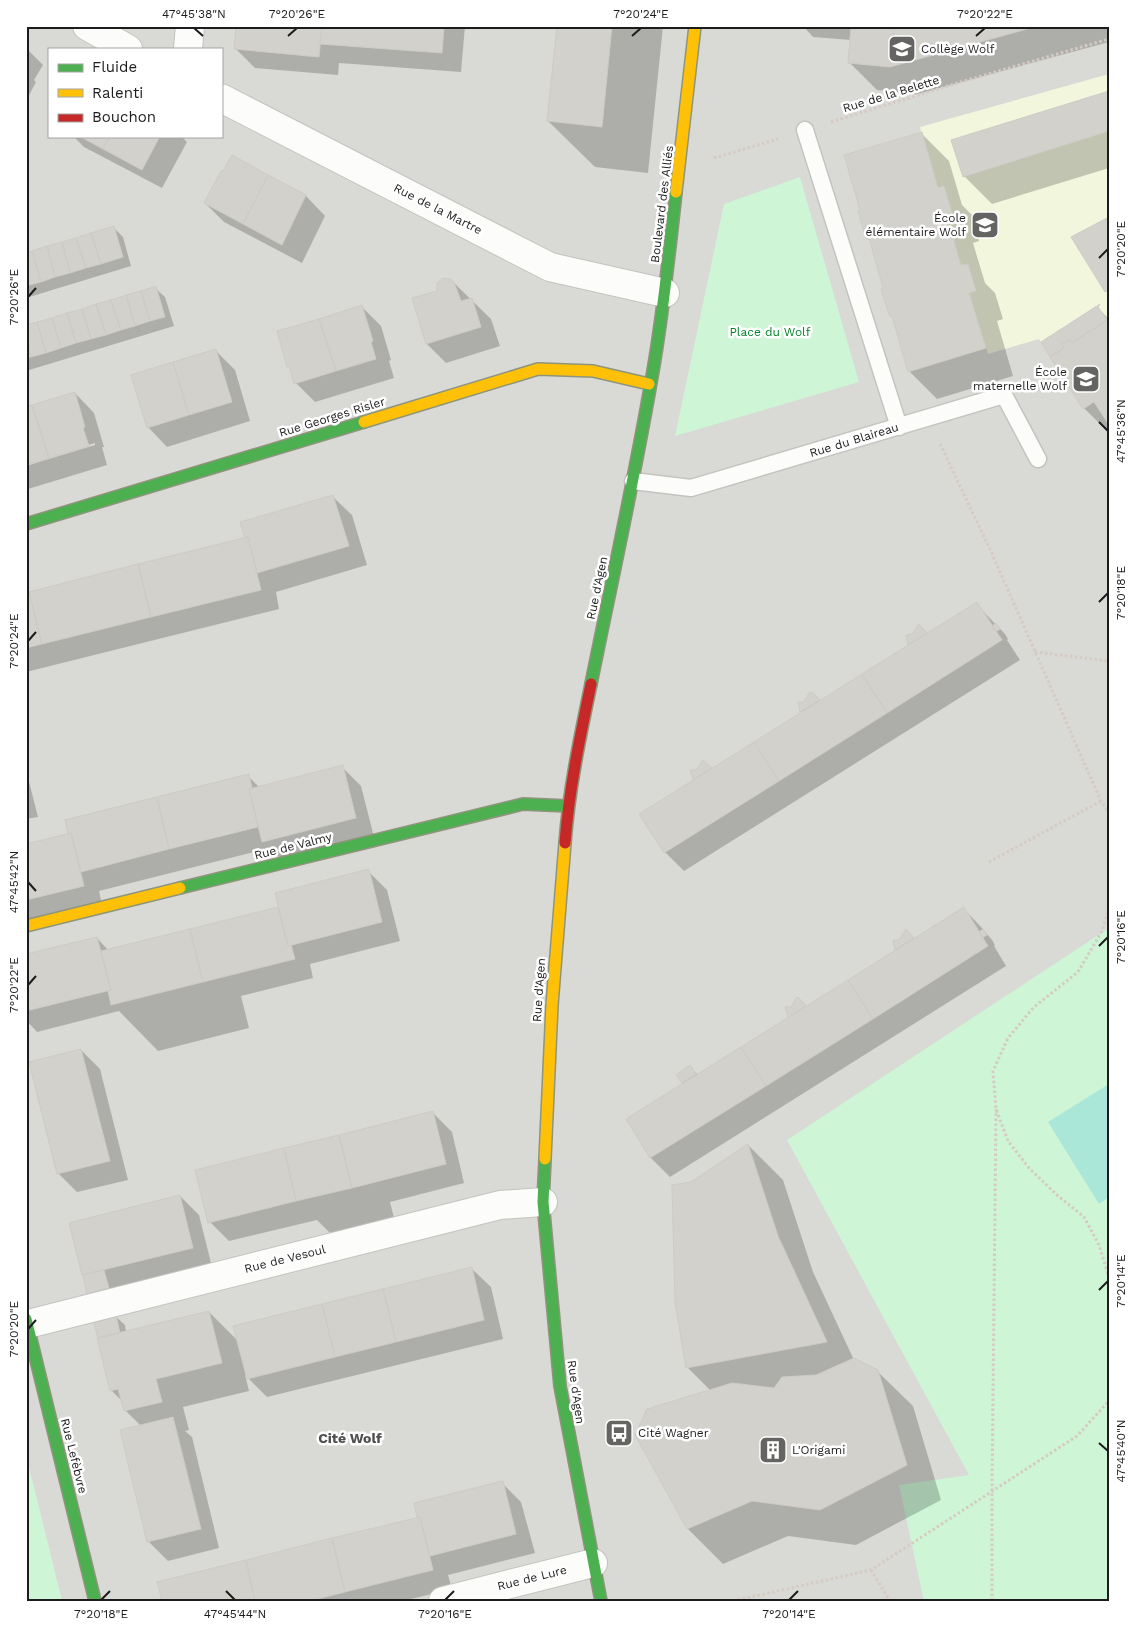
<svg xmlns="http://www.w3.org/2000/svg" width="1135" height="1627" viewBox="0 0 1135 1627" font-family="'Work Sans',sans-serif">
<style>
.residential{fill:#d9d9d5;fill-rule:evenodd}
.education{fill:#f1f6dd}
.park{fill:#cef5d6}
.pitch{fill:#aae7d9}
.shadow{fill:#0003}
.building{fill:#d3d1cc;stroke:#cecbc5}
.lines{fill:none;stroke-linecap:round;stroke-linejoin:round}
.lane-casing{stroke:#c3c3c0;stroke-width:19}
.street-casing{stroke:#c3c3c0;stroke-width:30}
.fast-casing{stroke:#8e957c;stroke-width:14}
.slow-casing{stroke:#8e957c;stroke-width:14}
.jam-casing{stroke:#8e957c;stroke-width:14}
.path{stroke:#d6cac4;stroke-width:3;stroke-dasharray:2.5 2.5;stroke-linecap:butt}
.lane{stroke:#fcfcfb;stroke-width:16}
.street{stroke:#fcfcfb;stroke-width:28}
.fast{stroke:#4caf50;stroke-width:11}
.slow{stroke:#ffc107;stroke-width:11}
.jam{stroke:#c62828;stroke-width:11}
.ticks{fill:none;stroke:#1c1c1c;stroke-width:2}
.labels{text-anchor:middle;stroke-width:5;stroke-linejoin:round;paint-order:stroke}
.poi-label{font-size:12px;fill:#1c1c1c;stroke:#fff;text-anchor:start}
.street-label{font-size:12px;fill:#1c1c1c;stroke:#fff}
.park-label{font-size:12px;fill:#028126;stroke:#fff}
.neighbourhood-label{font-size:14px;font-weight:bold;fill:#4f4f4f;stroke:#fff}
.neatline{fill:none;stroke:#1c1c1c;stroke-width:2}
.ticks-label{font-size:12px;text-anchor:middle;fill:#1c1c1c}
</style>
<rect width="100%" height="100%" fill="#eaeae4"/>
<path class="residential" d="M26,26H1109V1601H62L26,1456ZM49,49H221V136H49Z"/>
<path class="education" d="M1109,74V425L1094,402L1083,409L1039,339L988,354L986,348L908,372L892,316L890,317L881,289L883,288L869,238L866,239L858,211L860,210L844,155L921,132L920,127Z"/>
<path class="park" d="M800,177L859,382L675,436L724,204Z
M1109,928V1601H924L899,1485L969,1475L787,1140Z
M26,1456L62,1601H26Z"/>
<path class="pitch" d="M1109,1084V1197L1099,1204L1048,1122Z"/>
<path class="shadow" d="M237,26H465L461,72L339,63L338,75L255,68L236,49Z
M558,26H663L648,173L595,167L548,121Z
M803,26H1109V42L918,94L877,90L849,62L851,40L813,37Z
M26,48L43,65L34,80L36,82L26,101Z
M1109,92V168L992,204L964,176Z
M921,133L949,161L962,205L972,215L979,241L973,243L985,283L995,293L1003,319L997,321L1013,376L937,399L909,371L894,319L891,316L885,289L871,242L867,238Z
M73,136H181L187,142L162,188L84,147Z
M232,156L306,196L325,216L302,263L224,222L205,203Z
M114,228L123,237L131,266L26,298V254Z
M451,280L491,319L500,346L446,363L427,344L438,292Z
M155,288L165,297L174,326L26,371V327Z
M362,307L381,326L391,360L389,361L394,378L315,402L296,383L292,369L288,366Z
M1097,307L1109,319V433L1084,408L1042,342Z
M216,351L235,370L250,421L167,447L148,427Z
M75,393L94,413L104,447H102L107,465L28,489L26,487V466L95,445V443L26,463Z
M332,496L352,515L367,565L276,592L279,609L26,672V593L247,539L242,523Z
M976,604L1005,634L1008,639L1007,640L1020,660L684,871L665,852L695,780L691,771H697L704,762L712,770L803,713L799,704H805L811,693L820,702L910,646L907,636H912L919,626L928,634Z
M342,767L361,786L374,837L282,860L270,848L234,857L99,891L102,905L26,924V845L70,835L66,821L248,776L260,788Z
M26,770L38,817L26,819Z
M368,871L387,890L400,941L310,964L313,978L241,996L249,1028L158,1051L119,1011L37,1032L26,1020V956L97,938L109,951L190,931L280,908Z
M963,908L982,928L992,940L995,945L994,946L1006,966L670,1177L651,1158L627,1120L684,1084L678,1075L690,1067L698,1075L789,1018L792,1009L798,999L807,1007L896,951L894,941L899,942L906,931L914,939Z
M81,1050L100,1069L128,1180L77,1192L58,1173Z
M433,1113L452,1132L464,1183L390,1202L398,1234L344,1247L317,1220L229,1241L210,1222Z
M748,1145L783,1180L813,1272L854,1360L877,1371L913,1406L941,1500L856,1545L788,1536L723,1564L688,1529L711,1391L687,1367L691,1183Z
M180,1196L199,1215L212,1267L97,1303L88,1293L83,1275Z
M471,1268L491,1287L503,1339L267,1397L245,1375L249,1391L183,1407L189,1430L185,1431L192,1437L219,1548L168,1561L149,1542L141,1426L125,1410L122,1401L111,1390L115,1316L125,1325L126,1332L209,1312L239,1342Z
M502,1483L521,1502L535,1553L448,1575L452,1589L403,1601H163L418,1519L415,1504Z"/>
<path class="building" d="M236,26H322L319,57L234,49Z
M322,26H444L442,53L320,44Z
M557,26H612L602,127L547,121Z
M851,26H894L890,67L848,63Z
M894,26H1038L890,67Z
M1109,91V131L963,177L951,140Z
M922,132L938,188L944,186L952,213L946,215L961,265L968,264L976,291L969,293L986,348L908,372L892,316L890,317L881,289L883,288L869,238L866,239L858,211L860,210L844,155Z
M79,136H110L103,149Z
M110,136H160L142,170L103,149Z
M232,155L268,175L243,224L204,203L221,171H223Z
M268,175L306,195L282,245L243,224Z
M1109,217V290L1105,292L1071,237Z
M114,226L123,257L101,264L91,233Z
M91,233L101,264L86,268L76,238Z
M76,238L86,268L70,273L62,242Z
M62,242L70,273L55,277L47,246Z
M47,246L55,277L41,282L32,251Z
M32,251L41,282L26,286V253Z
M443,278L451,279L454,282L461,301L472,298L481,327L426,344L412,298L437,291V283Z
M156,286L165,317L150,321L141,291Z
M141,291L150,321L135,326L126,295Z
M126,295L135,326L121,330L111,300Z
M111,300L121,330L106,335L96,304Z
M96,304L106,335L91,339L82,309Z
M1100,304L1098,307L1107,320L1072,343L1070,340L1062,344L1064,348L1050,357L1041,342Z
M362,305L373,341L371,342L376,359L336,371L319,319Z
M82,309L91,339L76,343L67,313Z
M67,313L76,343L61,348L52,318Z
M52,318L61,348L46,353L37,322Z
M319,319L336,371L294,384L289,366L287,367L277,331Z
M1109,319L1108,322L1109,425L1094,402L1083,409L1050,357L1064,348L1062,344L1070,340L1072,343Z
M37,322L46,353L31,357L26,340V325Z
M26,340L31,357L26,358Z
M216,349L232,402L189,415L173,362Z
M173,362L189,415L147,428L131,375Z
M75,392L85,427L83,428L89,446L49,458L32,405Z
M32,405L49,458L26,465V407Z
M333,495L349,546L257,573L248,537L245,538L240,522Z
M248,537L261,590L151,617L138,564Z
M138,564L151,617L42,644L29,592Z
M26,592H29L42,644L26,648Z
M977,602L1002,640L887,713L862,674Z
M996,623L1000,629L996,632L992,626Z
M919,624L927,633L908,645L906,635L912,634Z
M862,674L887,713L779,781L754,742Z
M812,692L820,700L800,712L798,702H804L809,693Z
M754,742L779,781L664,853L639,814Z
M703,760L712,768L693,780L690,770H696Z
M343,765L356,818L262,842L249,789Z
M249,774L252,788L249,789L258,827L169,849L157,797Z
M157,797L169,849L81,872L71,833L68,834L65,820Z
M71,833L84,886L26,900V844Z
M369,869L382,922L288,946L275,893Z
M278,907L288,946L291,945L295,959L203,982L190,929Z
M964,907L988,946L873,1019L848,980Z
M190,929L203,982L111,1005L108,991L111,990L101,951Z
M906,929L914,938L895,950L893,940H899Z
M983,929L987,935L982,938L979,932Z
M97,937L111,990L26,1011V954Z
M848,980L873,1019L766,1086L741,1047Z
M798,997L806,1006L788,1018L785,1007H791L796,998Z
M741,1047L766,1086L650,1158L626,1119Z
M81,1049L110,1161L57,1174L29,1062Z
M690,1065L696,1074L682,1083L676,1075Z
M433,1111L446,1164L352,1188L339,1135Z
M339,1135L352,1188L296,1201L284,1148Z
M748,1144L778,1236L827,1342L686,1368L675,1302L672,1185L691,1182Z
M284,1148L296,1201L208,1223L195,1170Z
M180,1195L193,1248L82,1275L69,1223Z
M472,1267L484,1320L396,1342L383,1289Z
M104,1270L109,1288L87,1294L83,1275Z
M383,1289L396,1342L335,1357L322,1304Z
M322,1304L335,1357L247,1379L233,1326Z
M209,1311L222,1363L156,1379L162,1402L124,1411L118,1389L110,1391L97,1338Z
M116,1315L120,1333L98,1338L93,1320Z
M854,1358L878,1370L907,1465L820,1510L752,1501L687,1529L635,1435L647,1409L732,1383L774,1388L782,1377L816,1375Z
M173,1417L201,1529L147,1542L120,1430Z
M503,1481L516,1534L430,1556L420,1517H417L414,1503Z
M420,1517L433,1570L345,1592L332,1538Z
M332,1538L345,1592L310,1601H255L246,1560Z
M246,1560L255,1601H162L157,1582Z"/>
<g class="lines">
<defs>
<path id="lane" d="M805,130L899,427
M633,481L691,488L1004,395L1038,459"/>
<path id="street" d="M87,26L128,49
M188,49L190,26
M221,98L550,267L665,293
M28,1324L500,1205L543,1202
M443,1601L593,1563"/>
<path id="fast" d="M26,524L364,422
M591,684C613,575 637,468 655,359C664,303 670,248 676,192
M180,888L523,804L568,806
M545,1159L543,1202L560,1386L601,1601
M26,1319L95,1601"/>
<path id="slow" d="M676,192L695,26
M364,422L538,369L593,371L649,384
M26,926L180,888
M545,1159L552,1005L565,843"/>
<path id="jam" d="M565,843C569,789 580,737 591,684"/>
</defs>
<use href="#lane" class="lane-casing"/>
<use href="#street" class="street-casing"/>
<use href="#fast" class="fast-casing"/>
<use href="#slow" class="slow-casing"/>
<use href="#jam" class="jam-casing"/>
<path class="path" d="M831,122L961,82L1109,39
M714,158L778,139
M940,444L989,547L1101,801L1109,814
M1035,652L1109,661
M989,862L1101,801
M1109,907L1102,931L1078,972L1034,1007L1008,1038L993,1071L996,1109L1008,1141L1029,1168L1057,1195L1084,1217L1099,1245L1109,1277
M871,1570L890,1601
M733,1601L871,1570L1077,1436L1109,1401
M992,1601V1492L996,1109"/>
<use href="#lane" class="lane"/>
<use href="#street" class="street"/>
<use href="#fast" class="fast"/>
<use href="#slow" class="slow"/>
<use href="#jam" class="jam"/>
</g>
<path class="ticks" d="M194,28L203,36M288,36L297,28M632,36L641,28M976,36L985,28M1099,258L1108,249M28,297L36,288M1099,422L1108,431M1099,602L1108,593M28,641L36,632M28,882L36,891M1099,946L1108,937M28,985L36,976M1099,1290L1108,1281M28,1329L36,1320M1099,1443L1108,1451M226,1591L235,1600M101,1600L110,1591M445,1600L454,1591M789,1600L798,1591"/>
<defs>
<symbol id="school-square" viewBox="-11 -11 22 22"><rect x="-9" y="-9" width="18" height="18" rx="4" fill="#646462" stroke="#fff"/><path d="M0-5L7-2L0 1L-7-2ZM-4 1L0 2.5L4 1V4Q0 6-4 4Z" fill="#fff"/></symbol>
<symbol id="bus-square" viewBox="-11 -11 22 22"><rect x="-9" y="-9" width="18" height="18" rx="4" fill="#646462" stroke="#fff"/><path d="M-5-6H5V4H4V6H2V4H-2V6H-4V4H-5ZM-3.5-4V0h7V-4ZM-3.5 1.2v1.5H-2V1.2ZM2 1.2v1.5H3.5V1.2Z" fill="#fff"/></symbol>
<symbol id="building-square" viewBox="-11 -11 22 22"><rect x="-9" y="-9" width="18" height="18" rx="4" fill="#646462" stroke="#fff"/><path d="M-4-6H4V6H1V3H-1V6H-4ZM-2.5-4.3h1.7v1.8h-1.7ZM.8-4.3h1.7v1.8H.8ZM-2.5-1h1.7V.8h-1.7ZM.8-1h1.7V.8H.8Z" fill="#fff"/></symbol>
</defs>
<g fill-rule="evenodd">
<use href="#school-square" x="886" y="33" width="32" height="32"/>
<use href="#school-square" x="969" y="209" width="32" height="32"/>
<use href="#school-square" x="1070" y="363" width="32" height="32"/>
<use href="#bus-square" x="603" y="1417" width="32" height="32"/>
<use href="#building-square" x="757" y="1434" width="32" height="32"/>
</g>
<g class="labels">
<g class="poi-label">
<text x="921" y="53">Collège Wolf</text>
<text x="966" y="222" text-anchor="end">École<tspan x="966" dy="14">élémentaire Wolf</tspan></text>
<text x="1067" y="376" text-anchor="end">École<tspan x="1067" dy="14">maternelle Wolf</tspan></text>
<text x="638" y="1437">Cité Wagner</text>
<text x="792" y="1454">L'Origami</text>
</g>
<g class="street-label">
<text transform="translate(891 94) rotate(-17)" y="4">Rue de la Belette</text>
<text transform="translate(662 204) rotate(-83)" y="4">Boulevard des Alliés</text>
<text transform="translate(438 209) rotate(27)" y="4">Rue de la Martre</text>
<text transform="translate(332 417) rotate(-17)" y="4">Rue Georges Risler</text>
<text transform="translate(854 440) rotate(-17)" y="4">Rue du Blaireau</text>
<text transform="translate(597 588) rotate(-78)" y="4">Rue d'Agen</text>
<text transform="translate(293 846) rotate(-14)" y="4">Rue de Valmy</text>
<text transform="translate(539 990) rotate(-86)" y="4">Rue d'Agen</text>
<text transform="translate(285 1259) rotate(-14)" y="4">Rue de Vesoul</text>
<text transform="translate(576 1392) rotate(82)" y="4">Rue d'Agen</text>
<text transform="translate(74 1456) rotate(76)" y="4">Rue Lefèbvre</text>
<text transform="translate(532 1578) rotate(-14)" y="4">Rue de Lure</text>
</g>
<g class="park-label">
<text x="770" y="336">Place du Wolf</text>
</g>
<g class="neighbourhood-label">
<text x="350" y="1443">Cité Wolf</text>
</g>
</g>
<rect width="1135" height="1627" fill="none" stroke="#ffffff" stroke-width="55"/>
<rect x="48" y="48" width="175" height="90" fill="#ffffff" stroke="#a4a4a4"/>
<rect x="58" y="64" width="25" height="8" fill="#4caf50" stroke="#a4a4a4"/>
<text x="92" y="72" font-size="15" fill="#1c1c1c">Fluide</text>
<rect x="58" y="89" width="25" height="8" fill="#ffc107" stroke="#a4a4a4"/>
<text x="92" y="98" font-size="15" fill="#1c1c1c">Ralenti</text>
<rect x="58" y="114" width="25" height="8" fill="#c62828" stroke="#a4a4a4"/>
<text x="92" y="122" font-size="15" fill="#1c1c1c">Bouchon</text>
<rect x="28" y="28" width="1080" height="1572" class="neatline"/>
<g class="ticks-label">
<text x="194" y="18">47°45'38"N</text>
<text x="297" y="18">7°20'26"E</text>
<text x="641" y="18">7°20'24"E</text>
<text x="985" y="18">7°20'22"E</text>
<text transform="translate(1121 249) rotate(-90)" y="4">7°20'20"E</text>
<text transform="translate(14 297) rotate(-90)" y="4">7°20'26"E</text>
<text transform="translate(1121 431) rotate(-90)" y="4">47°45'36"N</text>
<text transform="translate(1121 593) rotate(-90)" y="4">7°20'18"E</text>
<text transform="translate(14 641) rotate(-90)" y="4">7°20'24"E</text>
<text transform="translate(14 882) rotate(-90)" y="4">47°45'42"N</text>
<text transform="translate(1121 937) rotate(-90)" y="4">7°20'16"E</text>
<text transform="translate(14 985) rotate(-90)" y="4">7°20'22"E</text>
<text transform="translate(1121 1281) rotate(-90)" y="4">7°20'14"E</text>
<text transform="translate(14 1329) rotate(-90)" y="4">7°20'20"E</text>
<text transform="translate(1121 1451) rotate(-90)" y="4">47°45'40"N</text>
<text x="101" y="1618">7°20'18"E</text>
<text x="235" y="1618">47°45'44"N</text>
<text x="445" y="1618">7°20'16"E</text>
<text x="789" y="1618">7°20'14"E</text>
</g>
</svg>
